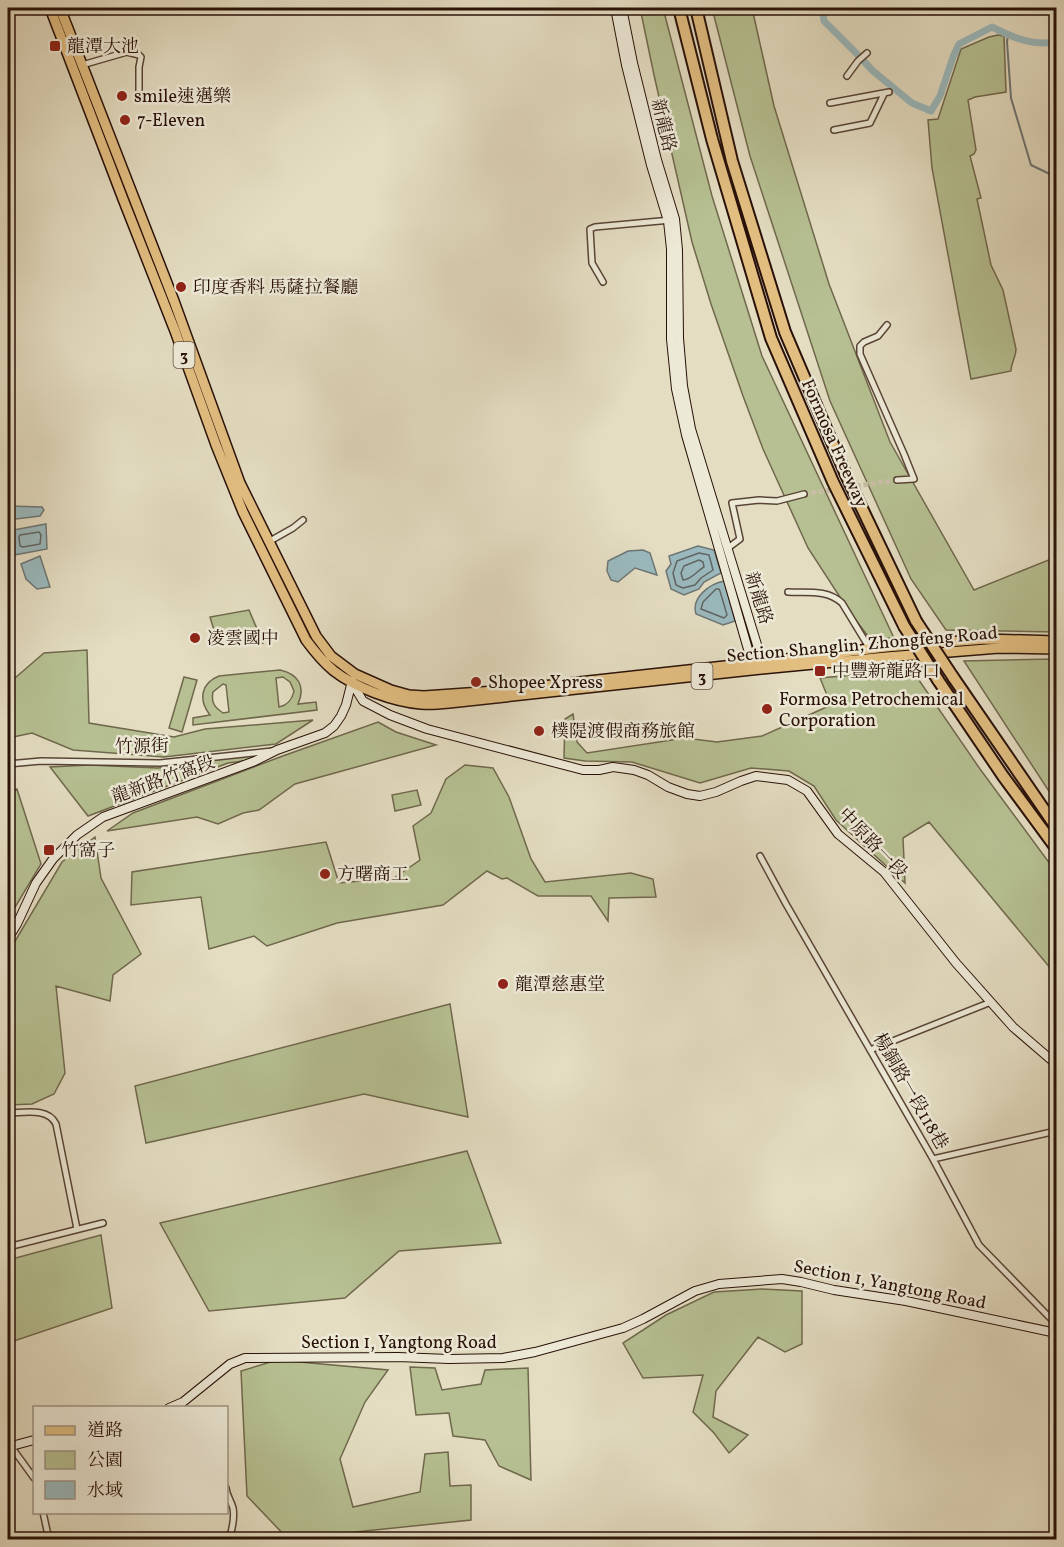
<svg xmlns="http://www.w3.org/2000/svg" width="1064" height="1547" viewBox="0 0 1064 1547" font-family="Vollkorn,'Noto Serif TC',serif">
<style>
.green{fill:#b6c092;stroke:#70684d;stroke-width:1.5;fill-rule:evenodd}
.water{fill:#9ab9be;stroke:#6d7675;stroke-width:1.5}
.lines{fill:none;stroke-linecap:round;stroke-linejoin:round}
.shore{stroke:#626563;stroke-width:1.5}
.stream{stroke:#6d7675;stroke-width:2}
.canal{stroke:#9ab9be;stroke-width:7}
.street-tunnel{stroke:#c8bea6;stroke-width:5;stroke-dasharray:5 2.5;stroke-linecap:butt}
.street-casing{stroke:#584436;stroke-width:8}
.secondary-casing{stroke:#291108;stroke-width:10}
.primary-casing{stroke:#291108;stroke-width:12}
.highway-casing{stroke:#291108;stroke-width:14}
.street{stroke:#ede9d7;stroke-width:5}
.secondary{stroke:#ede9d7;stroke-width:8}
.primary{stroke:#e2be81;stroke-width:9}
.highway{stroke:#e2be81;stroke-width:10}
.highway-bridge-casing{stroke:#291108;stroke-width:14;stroke-linecap:butt}
.highway-bridge{stroke:#e2be81;stroke-width:10}
.poi-dot{fill:#8f2418;stroke:#ede9d7;stroke-width:2}
.labels{text-anchor:middle;stroke-width:5;stroke-linejoin:round;paint-order:stroke}
.shield{fill:#ede9d7;stroke:#645246;stroke-width:1.5}
.shield-label{font-size:16px;font-weight:bold;fill:#291108}
.poi-label{font-size:18px;fill:#291108;stroke:#ede9d7;text-anchor:start}
.street-label{font-size:18px;fill:#291108;stroke:#ede9d7}
</style>
<rect width="100%" height="100%" fill="#e4ddc2"/>
<filter id="stains"><feTurbulence type="fractalNoise" baseFrequency=".00333" numOctaves="4"/><feColorMatrix values="0 0 0 0 .2 0 0 0 0 .09 0 0 0 0 .02 0 0 0 .5 -.17"/></filter>
<radialGradient id="worn" r=".72"><stop offset=".6" stop-color="#630" stop-opacity="0"/><stop offset="1" stop-color="#630" stop-opacity=".3"/></radialGradient>
<path class="green" d="M640,8H663L712,196L762,356L894,638L870,639L849,611L808,548L763,449L743,396L711,304L692,242L654,75Z
M712,8H752L774,106L829,284L890,442L974,590L1051,559L1056,605V632L946,630L911,579L830,401L750,156Z
M998,35L1004,36L1006,92L975,97L968,100L976,150L974,154L970,156L981,198L977,199L991,265L1003,290L1016,349C1016,357 1011,363 1011,371L971,379L932,168L928,120L938,119L961,49L989,37Z
M249,610L263,643L238,644L235,637L217,640L210,617Z
M87,650L89,723L174,737L205,729L313,720L276,744L164,757L73,750L32,733L8,738V684L44,653Z
M1056,659V802L964,661Z
M280,670C298,674 306,686 298,704L316,702L317,710L193,725V718L210,715C198,700 201,683 219,676ZM283,677L290,682L294,691C292,700 288,705 279,707L276,678ZM223,684L226,685L229,712L223,713C214,707 211,702 213,692Z
M912,670L980,769L1056,872V975L929,822L903,838L905,883L836,820L814,786L789,771L751,768L700,783L632,762L585,761L564,758L565,719L573,714L577,742L587,753L685,738L717,742L762,736L831,705L820,678Z
M184,677L197,680L182,732L169,728Z
M378,722L396,732L436,745L295,784L259,810L243,813L218,824L197,817L107,831L133,813L280,757Z
M250,753L255,754V757L251,760L228,763L88,816L50,767L89,765L158,768Z
M465,765L493,768L509,797L531,859L545,882L631,873L653,879L656,897L609,898L608,921L591,896H538L507,878L502,879L487,871L443,905L337,923L267,946L254,936L209,949L201,897L131,905L132,872L326,842L339,883L394,878L420,860L413,826L431,813L446,779Z
M17,789L41,864L8,919V793Z
M417,790L421,805L395,811L392,795Z
M95,837L101,878L141,954L113,975L110,1001L56,986L65,1073L54,1094L32,1104L8,1105V953L62,862Z
M450,1004L468,1117L364,1094L146,1143L135,1086Z
M467,1151L501,1243L399,1251L345,1298L209,1311L160,1223Z
M101,1235L112,1308L8,1343V1260Z
M762,1289L802,1291V1344L785,1352L758,1337L716,1391L713,1417L748,1435L729,1453L714,1433L693,1412L703,1375L643,1378L623,1343L666,1315L714,1292Z
M277,1360L388,1370L365,1402L340,1459L353,1507L420,1492L425,1454L448,1452L450,1486L471,1485V1520L288,1539L247,1496L241,1371Z
M410,1367L435,1368L442,1390L481,1384L485,1370L528,1368L531,1480L499,1466L485,1440L453,1436L449,1413L416,1415Z"/>
<path class="water" d="M8,506L42,507L44,510L40,516L8,520Z
M46,524L47,549L14,555L13,530Z
M698,546L714,550L721,573L704,582L699,589L684,595L671,589L666,571L671,564L669,556Z
M643,550L650,553L657,575L635,568L618,582L611,580L607,571L608,561L628,551Z
M40,556L50,587L37,589L26,579L21,564Z
M724,581L735,621L723,625L696,614C691,598 709,584 724,581Z"/>
<g class="lines">
<path class="shore" d="M39,532L41,535L40,544L23,547L20,546L19,537L20,535Z
M699,553L709,555L713,570L701,578L695,585L683,588L676,585L673,573L677,561Z
M699,560L703,562L704,567C697,571 691,580 683,580L681,573L684,566Z
M716,589H719L720,591L727,615L724,618L701,609L703,602Z"/>
<path class="stream" d="M1008,35L1007,42L1011,98L1031,165L1056,177"/>
<path class="canal" d="M822,8L824,21L858,55L873,71L912,103L931,111L940,96L953,57L959,44L992,27C1014,38 1032,46 1056,42"/>
<path class="street-tunnel" d="M804,494L897,480"/>
<defs>
<path id="street" d="M82,65L127,52L139,55L141,57L139,67V92
M847,76L858,61L867,53
M830,103L889,92
M834,130L870,123L884,94
M603,282L592,263L590,229L595,227L671,220
M887,325L878,336L864,342L860,346V354L904,454L914,479L897,480
M270,541L293,528L303,520
M728,548L740,539L732,503L759,500L777,501L804,494
M788,592C807,593 827,589 842,603L870,649
M8,764L41,761L160,763L272,751
M760,856L786,904L933,1159L979,1245L1056,1324
M870,1050L991,1002
M8,1113C23,1113 48,1107 56,1124L77,1229
M933,1159L1056,1131
M8,1247L103,1223
M8,1430L10,1445L34,1478
M226,1488C227,1497 231,1500 233,1508C235,1518 232,1530 229,1540
M43,1512L49,1540"/>
<path id="secondary" d="M615,8L626,65L651,165L668,221L671,249V339L676,389L686,435L752,663L761,669L762,661L691,429L683,386L679,338L678,250L675,219L657,160L633,63L622,8
M352,683L363,701L390,715L427,729L583,770H599L613,767L634,770L648,775L668,787L687,794L700,796L716,792L741,781L756,776L788,780L807,791L838,834L884,872L956,963L1013,1027L1056,1064
M8,939L17,924L36,883L53,859L77,835L103,817L255,761L277,750L325,733L334,726L341,716L346,705L352,681
M169,1408L183,1402L230,1364L245,1358L398,1357L449,1359L503,1358L535,1352L623,1328L643,1319L695,1291L719,1284L782,1279L801,1282L834,1290L906,1301L1056,1333
M8,1447L34,1440"/>
<path id="primary" d="M50,8L123,199L175,331L216,445L243,512L306,640C314,651 323,662 334,671C356,688 394,702 421,704C430,705 440,704 449,703L761,669L887,657L999,648L1056,649
M60,8L174,301L240,483L316,636L331,656L355,674L391,690L409,695L424,696L496,691L752,663L886,647L985,639L1056,641"/>
<path id="highway" d="M679,8L712,139L771,338L833,482L904,626
M696,8L732,161L785,332L846,475L916,621
M953,677L1056,827
M938,680L1003,776L1056,848"/>
</defs>
<use href="#street" class="street-casing"/>
<use href="#secondary" class="secondary-casing"/>
<use href="#primary" class="primary-casing"/>
<use href="#highway" class="highway-casing"/>
<use href="#street" class="street"/>
<use href="#secondary" class="secondary"/>
<use href="#primary" class="primary"/>
<use href="#highway" class="highway"/>
<defs>
<path id="highway-bridge" d="M916,621L953,677
M904,626L938,680"/>
</defs>
<use href="#highway-bridge" class="highway-bridge-casing"/>
<use href="#highway-bridge" class="highway-bridge"/>
</g>
<g class="poi-dot">
<rect x="49" y="40" width="12" height="12" rx="3"/>
<circle cx="122" cy="96" r="6"/>
<circle cx="125" cy="120" r="6"/>
<circle cx="181" cy="287" r="6"/>
<circle cx="195" cy="638" r="6"/>
<rect x="814" y="665" width="12" height="12" rx="3"/>
<circle cx="476" cy="682" r="6"/>
<circle cx="767" cy="709" r="6"/>
<circle cx="539" cy="731" r="6"/>
<rect x="43" y="844" width="12" height="12" rx="3"/>
<circle cx="325" cy="874" r="6"/>
<circle cx="503" cy="984" r="6"/>
</g>
<g class="labels">
<g class="shield">
<rect x="173.5" y="342" width="21" height="26" rx="4.5"/>
<rect x="691.5" y="663" width="21" height="26" rx="4.5"/>
</g>
<g class="shield-label">
<text x="184" y="361">3</text>
<text x="702" y="682">3</text>
</g>
<g class="poi-label">
<text x="67" y="52">龍潭大池</text>
<text x="134" y="102">smile速邁樂</text>
<text x="137" y="126">7-Eleven</text>
<text x="193" y="293">印度香料 馬薩拉餐廳</text>
<text x="207" y="644">凌雲國中</text>
<text x="832" y="677">中豐新龍路口</text>
<text x="488" y="688">Shopee Xpress</text>
<text x="779" y="705">Formosa Petrochemical<tspan x="779" dy="21">Corporation</tspan></text>
<text x="551" y="737">樸隄渡假商務旅館</text>
<text x="61" y="856">竹窩子</text>
<text x="337" y="880">方曙商工</text>
<text x="515" y="990">龍潭慈惠堂</text>
</g>
<g class="street-label">
<text transform="translate(664 125) rotate(76)" y="6">新龍路</text>
<text transform="translate(835 443) rotate(66)" y="6">Formosa Freeway</text>
<text transform="translate(759 598) rotate(73)" y="6">新龍路</text>
<text transform="translate(862 644) rotate(-5)" y="6">Section Shanglin, Zhongfeng Road</text>
<text transform="translate(142 746) rotate(-1)" y="6">竹源街</text>
<text transform="translate(163 779) rotate(-20)" y="6">龍新路竹窩段</text>
<text transform="translate(873 843) rotate(46)" y="6">中原路一段</text>
<text transform="translate(911 1091) rotate(60)" y="6">楊銅路一段118巷</text>
<text transform="translate(890 1284) rotate(11)" y="6">Section 1, Yangtong Road</text>
<text x="399" y="1348">Section 1, Yangtong Road</text>
</g>
</g>
<rect width="1064" height="1547" fill="none" stroke="#e4ddc2" stroke-width="30"/>
<rect x="9" y="9" width="1046" height="1529" fill="none" stroke="#291108" stroke-width="3"/>
<rect x="15" y="15" width="1034" height="1517" fill="none" stroke="#291108" stroke-width="1.5"/>
<rect x="33" y="1406" width="195" height="108" fill="#ede9d7" stroke="#9f9384" stroke-width="1.5"/>
<rect x="45" y="1426" width="30" height="9" fill="#e2be81" stroke="#9f9384" stroke-width="1.5"/>
<text x="87" y="1436" font-size="18" fill="#291108">道路</text>
<rect x="45" y="1451" width="30" height="18" fill="#b6c092" stroke="#9f9384" stroke-width="1.5"/>
<text x="87" y="1466" font-size="18" fill="#291108">公園</text>
<rect x="45" y="1481" width="30" height="18" fill="#9ab9be" stroke="#9f9384" stroke-width="1.5"/>
<text x="87" y="1496" font-size="18" fill="#291108">水域</text>
<rect width="100%" height="100%" filter="url(#stains)"/>
<rect width="100%" height="100%" fill="url(#worn)"/>
</svg>
